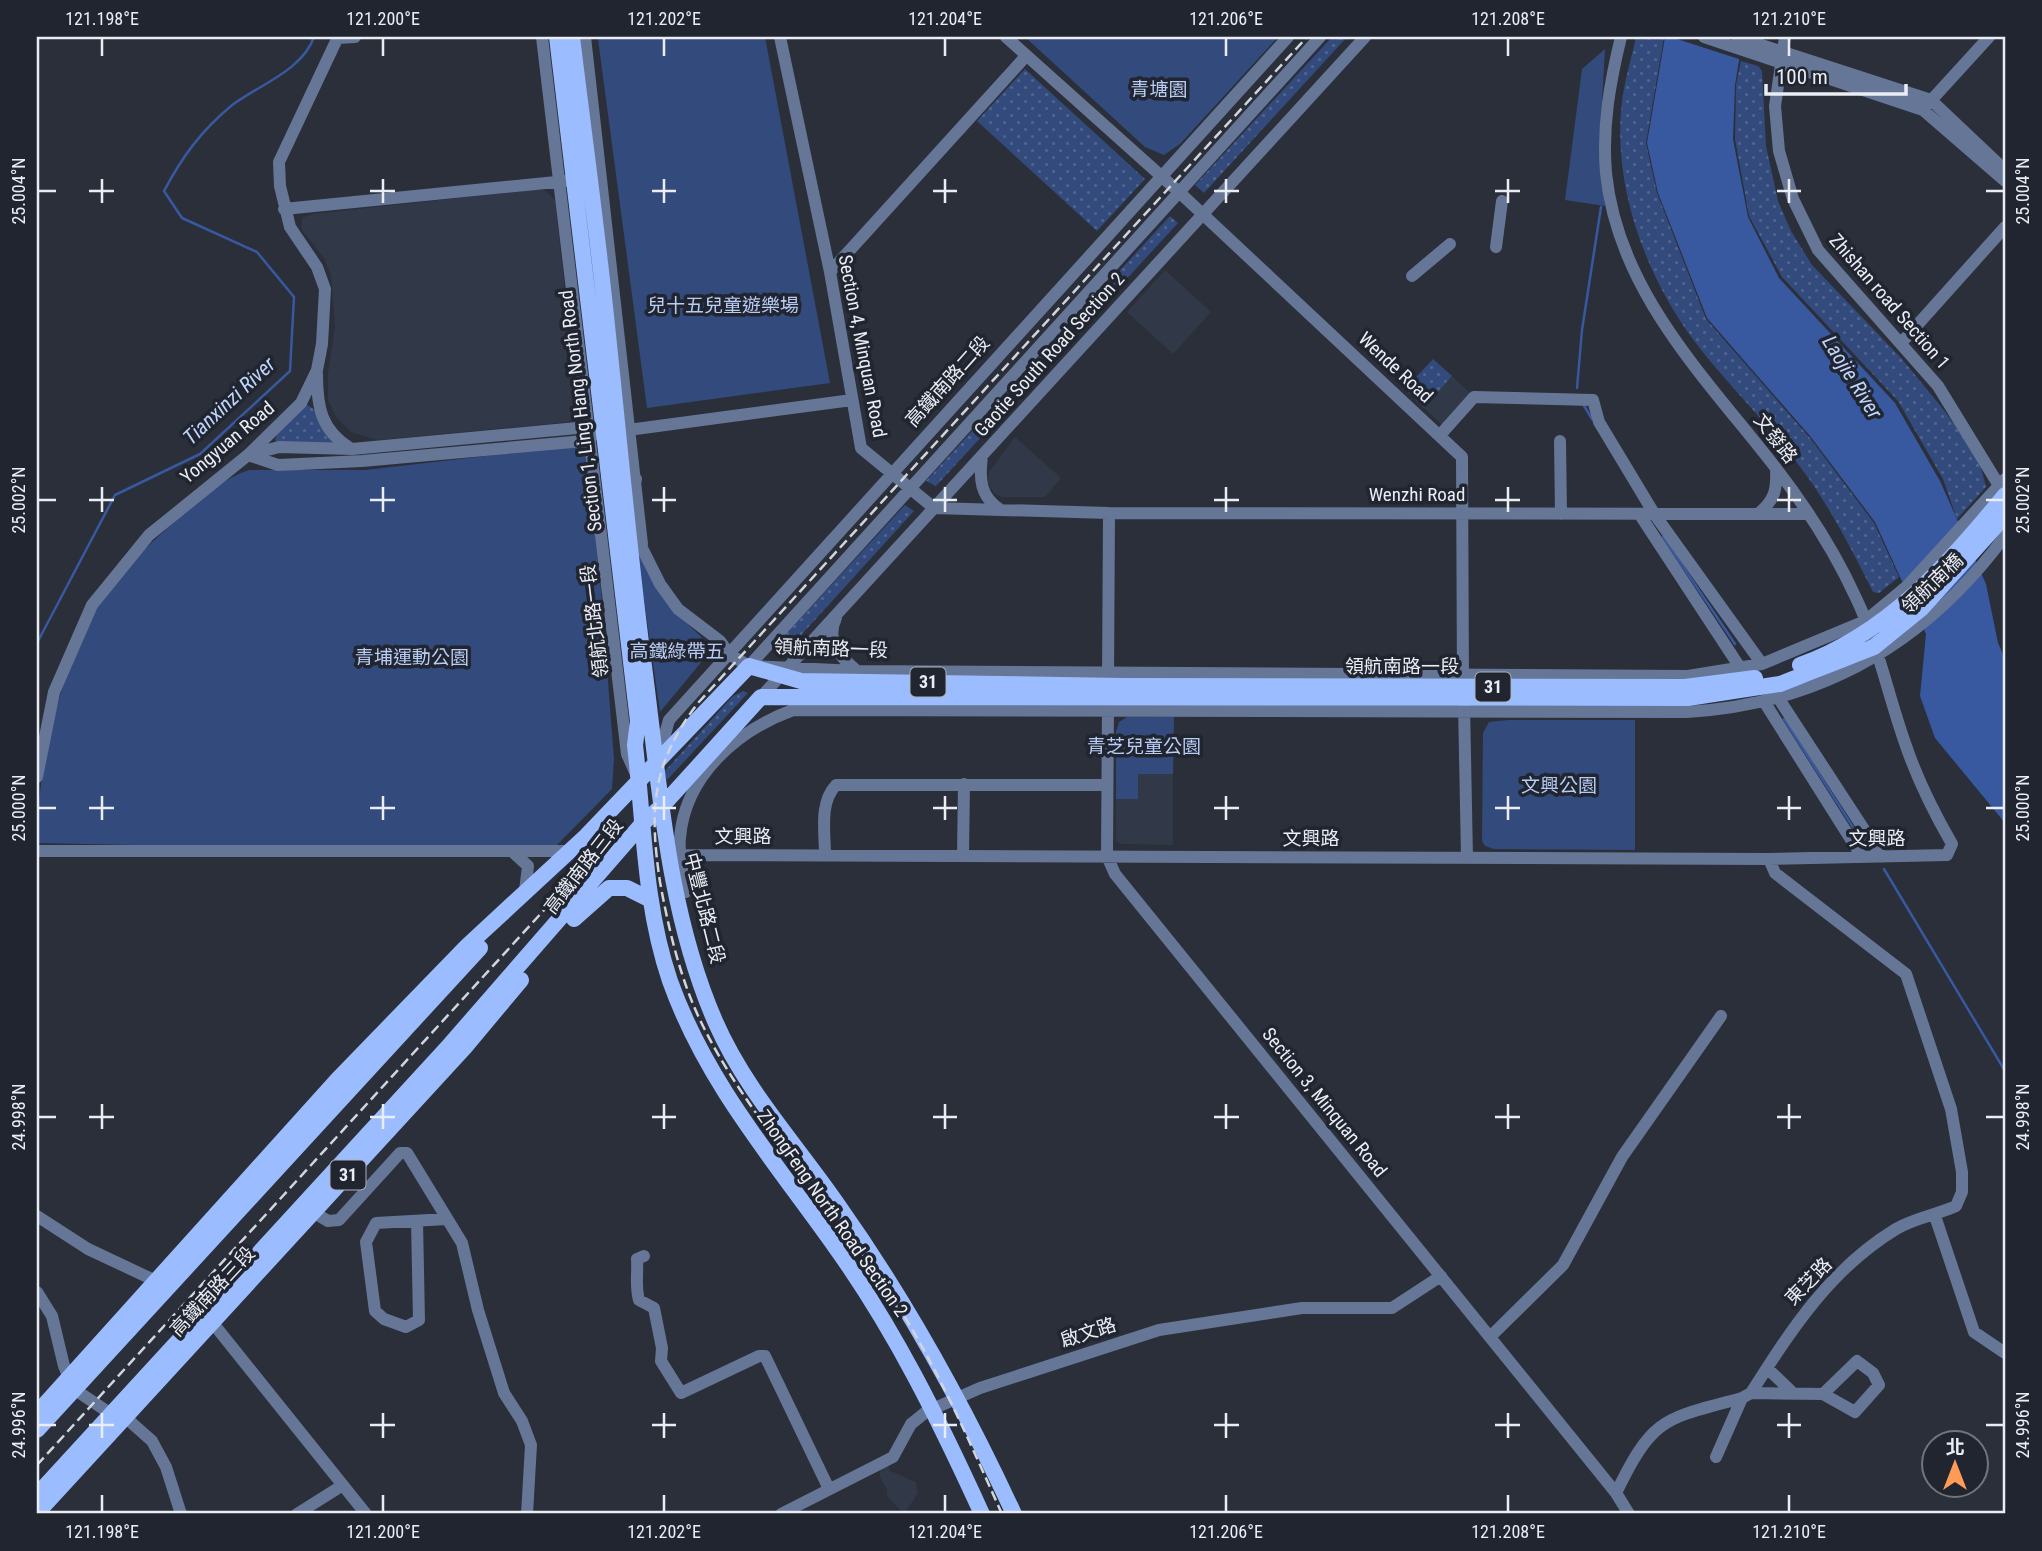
<svg xmlns="http://www.w3.org/2000/svg" width="2042" height="1551" viewBox="0 0 2042 1551" font-family="'Roboto Condensed','Noto Sans TC',sans-serif">
<style>
.built{fill:#313948}
.grass{fill:url(#grass-dots)}
.green{fill:#334a7c}
.water{fill:#38589f}
.pier{fill:#2a2f3a}
.lines{fill:none;stroke-linecap:round;stroke-linejoin:round}
.stream{stroke:#38589f;stroke-width:2.5}
.minor{stroke:#667696;stroke-width:12}
.major{stroke:#9bbcff;stroke-width:16}
.rail{stroke:#d1d5dc;stroke-width:2.5;stroke-dasharray:10 5;stroke-linecap:butt}
.ticks{fill:none;stroke:#eaedf4;stroke-width:2.5}
.labels{text-anchor:middle;stroke-width:7;stroke-linejoin:round;paint-order:stroke}
.shield{fill:#202530;stroke:#adb1b9;stroke-width:2}
.shield-label{font-size:18px;font-weight:bold;fill:#eaedf4}
.park-label{font-size:19px;fill:#b8ccf4;stroke:#202530}
.street-label{font-size:19px;fill:#eaedf4;stroke:#202530}
.water-label{font-size:21px;font-style:italic;fill:#c0d4fc;stroke:#202530}
.neatline{fill:none;stroke:#eaedf4;stroke-width:2.5}
.ticks-label{font-size:18px;text-anchor:middle;fill:#eaedf4}
</style>
<defs>
<pattern id="grass-dots" width="8" height="8" patternUnits="userSpaceOnUse" patternTransform="scale(1.75)"><rect width="8" height="8" fill="#334a7c"/><path d="M2 2h.1M6 6h.1" fill="none" stroke="#51648f" stroke-width="1.8" stroke-linecap="round"/></pattern>
</defs>
<rect width="100%" height="100%" fill="#2a2f3a"/>
<path class="built" d="M533,190H544L555,200L577,404L573,419L568,422L377,440L351,432L336,417L328,400V373L335,327L331,275L324,258L301,229L302,218L312,214Z
M1165,270L1211,312L1173,354L1127,312Z
M1452,376L1471,394L1442,425L1424,408Z
M1015,437L1061,478L1045,497H1001L994,493L988,483L989,472Z
M1138,774H1173V845L1121,844L1116,841V799H1138Z
M888,1464L890,1471L916,1482L918,1493L904,1514L887,1496V1490L880,1477V1468Z"/>
<path class="grass" d="M1332,37H1347L1204,193L1195,185Z
M1636,37H1664L1646,143L1657,193L1706,319L1810,438L1874,523L1899,577L1879,593L1873,592C1850,546 1827,501 1795,460C1763,418 1724,381 1692,338C1643,271 1610,178 1623,94C1626,75 1632,56 1636,37Z
M1741,61L1758,66L1762,71L1766,146L1778,201L1791,231L1812,265L1902,359L1943,409L1978,456L1986,487L1957,519L1943,479L1898,401L1782,277L1749,216L1735,139L1736,85Z
M1025,69L1145,179L1097,231L977,121Z
M1170,216L1178,223L936,486L926,481Z
M1433,359L1452,376L1424,408L1405,389Z
M306,404L315,410L333,442L329,447L280,446L275,440L277,434Z
M905,505L914,511L783,655L773,648Z
M743,691L748,693L667,780L664,772L733,696Z"/>
<path class="green" d="M614,37H765L830,383L647,408L598,39Z
M1025,37H1278L1180,144L1164,155L1145,147Z
M1605,49L1600,138L1605,206L1565,200L1582,69Z
M582,445L590,450L614,759L612,789L555,847L379,850L37,843C37,766 61,665 102,599C122,568 152,542 179,518C201,500 221,479 249,470H365Z
M636,544L678,615L713,648L660,712Z
M1127,717H1174L1173,774H1138V799H1116V732L1119,722Z
M1508,720H1635V850L1494,849L1485,846L1482,841L1483,733L1489,722Z"/>
<path class="water" d="M1665,37H1743L1735,85L1733,139L1748,217L1779,278L1895,403L1940,481L1986,584L1998,643L2005,659V823L1935,738L1920,696L1926,634L1875,522L1810,436L1707,318L1658,193L1647,143Z"/>
<path class="pier" d="M1671,37H1746L1742,60Z"/>
<g class="lines">
<path class="stream" d="M1577,388L1582,330L1601,207
M1583,404L1592,419
M1663,537L1735,644
M37,643L115,495L200,454L290,371L294,297L257,252L182,218L164,191C182,157 201,131 231,106C258,85 302,71 314,37
M1784,719L1861,840
M1884,869L2005,1071"/>
<path class="minor" d="M542,37L627,754L635,772
M585,37L642,544
M780,37L830,272L861,448L934,508L1109,513L1809,514
M1006,37L1179,192L1462,457L1463,683
M1704,37L1923,110L2005,181
M1737,37L1931,100L2005,170
M1785,37L1775,106L1779,151L1793,199L1818,250L1938,386L2003,492
M337,38L355,37
M1926,106L1989,37
M284,209L566,181
M1496,247L1502,201
M830,272L1026,56
M1412,276L1450,244
M1902,342L2005,227
M317,374C317,407 321,430 350,448
M1441,434L1474,397L1593,400L1599,422L1655,515L1762,664
M1560,441L1561,514
M252,454L279,447L352,449L577,428L582,427L591,435
M248,455L278,465L362,461L584,441L591,435L852,400
M982,456C979,479 980,497 1001,510
M636,479L627,528L638,540L660,584L678,609L720,641L729,654L749,666L857,671L1688,676L1762,664L1865,621L1907,586L2005,479
M1758,514C1775,500 1777,490 1776,468
M1640,515L1741,669
M836,618C825,641 840,657 857,671
M749,666L1320,37
M1108,681L1109,513
M761,697L1365,37
M1779,699L1882,857
M1108,702L1107,856L1115,874L1616,1493L1629,1514
M1765,703L1862,857
M1464,704L1467,858
M658,759L669,720L1288,37
M37,777L54,692L92,605L149,535L248,455L301,403L317,370L322,344L325,289L317,267L290,227L280,186L279,162L338,37
M37,851H570
M514,853L528,866L525,891
M680,855L1769,859L1947,855L1952,844C1933,811 1917,779 1905,743C1888,695 1878,644 1856,598C1835,552 1806,507 1775,467C1706,378 1618,292 1606,173C1602,126 1610,82 1621,37
M825,855C825,832 819,803 836,785H1107
M963,855L964,784
M686,892C683,874 678,856 680,838C685,775 738,730 793,710L1687,712C1821,704 1926,643 2005,536
M313,1212L328,1221L339,1220L400,1153H407L462,1243L478,1310L504,1393L522,1421L531,1445L527,1514
M37,1216L88,1249L156,1281
M1935,1216L1974,1332L2005,1353
M417,1221L419,1320L406,1327L384,1319L375,1311L366,1242L376,1223L447,1219
M644,1256L637,1259C638,1274 635,1286 639,1300L654,1308L662,1348L661,1361L681,1393L759,1356H765L829,1489
M37,1292L52,1316L64,1366L74,1389L111,1414L125,1417L152,1441L166,1467L181,1514
M212,1322L366,1514
M1490,1337L1563,1265L1622,1157L1721,1016
M1767,1368L1792,1392
M1751,1393L1823,1394L1855,1412L1879,1385L1873,1373L1857,1361L1823,1394
M1716,1457L1742,1398
M1616,1493C1653,1417 1663,1419 1742,1398L1751,1393C1791,1330 1830,1269 1896,1229C1914,1218 1936,1215 1956,1206L1962,1192V1172L1951,1109L1906,974L1775,873L1769,859
M297,1514L343,1485
M781,1514L893,1457L911,1424L926,1412L980,1388L1159,1330L1302,1308H1392L1441,1276"/>
<path class="major" d="M557,37L638,721L635,745C644,824 644,905 670,981C706,1082 773,1159 834,1245C895,1330 939,1420 982,1514
M572,37C584,136 598,236 608,335C620,448 630,561 645,674C660,790 668,913 715,1021C745,1090 796,1144 838,1205C908,1304 963,1404 1014,1514
M1800,665C1887,634 1948,565 2005,495
M574,919L609,888H627L649,899
M37,1413L337,1080L467,946L586,836L749,666L801,681L1123,686L1685,687L1755,678
M37,1430L480,948
M37,1495L447,1048L642,824L663,805L761,697L1688,698L1780,684L1874,647L1922,608L2005,516
M37,1513L465,1047L521,980"/>
<path class="rail" d="M37,1465L545,909
M1002,1514C969,1441 937,1365 892,1297C834,1208 751,1122 704,1028C681,983 669,931 660,882C649,809 652,763 698,703L1307,37"/>
</g>
<path class="ticks" d="M102,38V56M383,38V56M664,38V56M945,38V56M1226,38V56M1508,38V56M1789,38V56M102,179V203M383,179V203M664,179V203M945,179V203M1226,179V203M1508,179V203M1789,179V203M38,191H56M89,191H114M370,191H395M652,191H676M933,191H957M1214,191H1239M1495,191H1520M1777,191H1801M1986,191H2004M102,487V512M383,487V512M664,487V512M945,487V512M1226,487V512M1508,487V512M1789,487V512M38,500H56M89,500H114M370,500H395M652,500H676M933,500H957M1214,500H1239M1495,500H1520M1777,500H1801M1986,500H2004M102,796V820M383,796V820M664,796V820M945,796V820M1226,796V820M1508,796V820M1789,796V820M38,808H56M89,808H114M370,808H395M652,808H676M933,808H957M1214,808H1239M1495,808H1520M1777,808H1801M1986,808H2004M102,1104V1129M383,1104V1129M664,1104V1129M945,1104V1129M1226,1104V1129M1508,1104V1129M1789,1104V1129M38,1117H56M89,1117H114M370,1117H395M652,1117H676M933,1117H957M1214,1117H1239M1495,1117H1520M1777,1117H1801M1986,1117H2004M102,1413V1438M383,1413V1438M664,1413V1438M945,1413V1438M1226,1413V1438M1508,1413V1438M1789,1413V1438M38,1425H56M89,1425H114M370,1425H395M652,1425H676M933,1425H957M1214,1425H1239M1495,1425H1520M1777,1425H1801M1986,1425H2004M102,1495V1512M383,1495V1512M664,1495V1512M945,1495V1512M1226,1495V1512M1508,1495V1512M1789,1495V1512"/>
<g class="labels">
<g class="shield">
<rect x="910.5" y="667.5" width="35" height="29" rx="5"/>
<rect x="1475.5" y="672.5" width="35" height="29" rx="5"/>
<rect x="330.5" y="1160.5" width="35" height="29" rx="5"/>
</g>
<g class="shield-label">
<text x="928" y="688">31</text>
<text x="1493" y="693">31</text>
<text x="348" y="1181">31</text>
</g>
<g class="park-label">
<text x="1159" y="96">青塘園</text>
<text x="723" y="312">兒十五兒童遊樂場</text>
<text x="677" y="658">高鐵綠帶五</text>
<text x="412" y="664">青埔運動公園</text>
<text x="1144" y="753">青芝兒童公園</text>
<text x="1559" y="792">文興公園</text>
</g>
<g class="street-label">
<text transform="translate(1890 301) rotate(49)" y="7">Zhishan road Section 1</text>
<text transform="translate(863 346) rotate(79)" y="7">Section 4, Minquan Road</text>
<text transform="translate(1049 354) rotate(-48)" y="7">Gaotie South Road Section 2</text>
<text transform="translate(1396 367) rotate(43)" y="7">Wende Road</text>
<text transform="translate(947 381) rotate(-48)" y="7">高鐵南路二段</text>
<text transform="translate(580 411) rotate(-97)" y="7">Section 1, Ling Hang North Road</text>
<text transform="translate(1776 438) rotate(52)" y="7">文發路</text>
<text transform="translate(227 442) rotate(-40)" y="7">Yongyuan Road</text>
<text x="1417" y="501">Wenzhi Road</text>
<text transform="translate(1932 583) rotate(-44)" y="7">領航南橋</text>
<text transform="translate(594 621) rotate(-97)" y="7">領航北路一段</text>
<text transform="translate(831 648) rotate(2)" y="7">領航南路一段</text>
<text x="1402" y="673">領航南路一段</text>
<text x="743" y="843">文興路</text>
<text x="1311" y="845">文興路</text>
<text x="1877" y="845">文興路</text>
<text transform="translate(583 866) rotate(-52)" y="7">高鐵南路三段</text>
<text transform="translate(705 908) rotate(76)" y="7">中豐北路二段</text>
<text transform="translate(1325 1102) rotate(51)" y="7">Section 3, Minquan Road</text>
<text transform="translate(833 1213) rotate(55)" y="7">ZhongFeng North Road Section 2</text>
<text transform="translate(1808 1281) rotate(-46)" y="7">東芝路</text>
<text transform="translate(212 1291) rotate(-47)" y="7">高鐵南路三段</text>
<text transform="translate(1088 1332) rotate(-18)" y="7">啟文路</text>
</g>
<g class="water-label">
<text transform="translate(1852 377) rotate(58)" y="7">Laojie River</text>
<text transform="translate(229 401) rotate(-43)" y="7">Tianxinzi River</text>
</g>
</g>
<rect width="2042" height="1551" fill="none" stroke="#202530" stroke-width="77"/>
<g transform="translate(1955 1464)"><circle r="33" fill="#202530" stroke="#71757e" stroke-width="2"/>
<path d="M0-5L12 26L0 18L-12 26Z" fill="#fe9c57"/>
<text y="-10" font-size="19" font-weight="bold" text-anchor="middle" fill="#eaedf4">北</text>
</g>
<path d="M1766 84v10h140v-10" fill="none" stroke="#eaedf4" stroke-width="3.5"/>
<text x="1776" y="84" font-size="21" fill="#eaedf4" stroke="#202530" stroke-width="5" paint-order="stroke">100 m</text>
<rect x="38" y="38" width="1966" height="1474" class="neatline"/>
<g class="ticks-label">
<text x="102" y="25">121.198°E</text>
<text x="383" y="25">121.200°E</text>
<text x="664" y="25">121.202°E</text>
<text x="945" y="25">121.204°E</text>
<text x="1226" y="25">121.206°E</text>
<text x="1508" y="25">121.208°E</text>
<text x="1789" y="25">121.210°E</text>
<text transform="translate(19 191) rotate(-90)" y="6">25.004°N</text>
<text transform="translate(2023 191) rotate(-90)" y="6">25.004°N</text>
<text transform="translate(19 500) rotate(-90)" y="6">25.002°N</text>
<text transform="translate(2023 500) rotate(-90)" y="6">25.002°N</text>
<text transform="translate(19 808) rotate(-90)" y="6">25.000°N</text>
<text transform="translate(2023 808) rotate(-90)" y="6">25.000°N</text>
<text transform="translate(19 1117) rotate(-90)" y="6">24.998°N</text>
<text transform="translate(2023 1117) rotate(-90)" y="6">24.998°N</text>
<text transform="translate(19 1425) rotate(-90)" y="6">24.996°N</text>
<text transform="translate(2023 1425) rotate(-90)" y="6">24.996°N</text>
<text x="102" y="1538">121.198°E</text>
<text x="383" y="1538">121.200°E</text>
<text x="664" y="1538">121.202°E</text>
<text x="945" y="1538">121.204°E</text>
<text x="1226" y="1538">121.206°E</text>
<text x="1508" y="1538">121.208°E</text>
<text x="1789" y="1538">121.210°E</text>
</g>
</svg>
